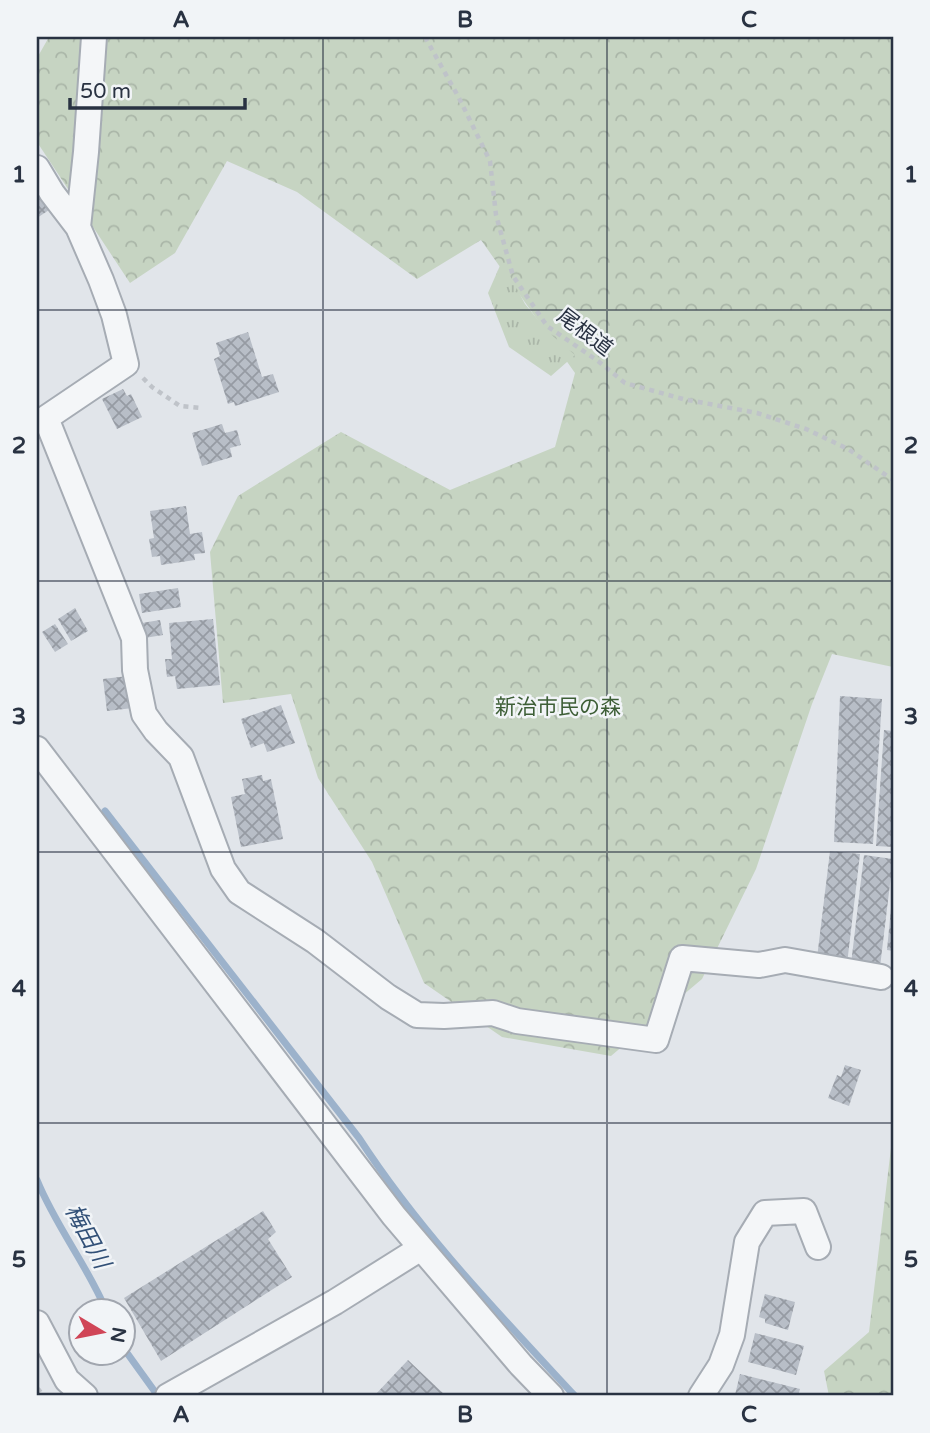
<svg xmlns="http://www.w3.org/2000/svg" width="930" height="1433" viewBox="0 0 930 1433" font-family="'Varela Round','Noto Sans JP',sans-serif">
<style>
.forest{fill:url(#forest-crowns)}
.park{fill:url(#park-tufts)}
.lines{fill:none;stroke-linecap:round;stroke-linejoin:round}
.stream{stroke:#9cb2cb;stroke-width:7}
.building{fill:url(#building-cross-hatch)}
.minor-casing{stroke:#a6acb4;stroke-width:28}
.path{stroke:#bfc3c9;stroke-width:4.5;stroke-dasharray:5 5;stroke-linecap:butt}
.minor{stroke:#f4f6f8;stroke-width:24}
.grid{fill:none;stroke:#293242;stroke-width:2;stroke-opacity:0.55}
.labels{text-anchor:middle;stroke-width:5;stroke-linejoin:round;paint-order:stroke}
.street-label{font-size:21px;fill:#293242;stroke:#f1f4f7}
.park-label{font-size:21px;fill:#3d5e36;stroke:#f1f4f7}
.water-label{font-size:23px;font-style:italic;fill:#325077;stroke:#f1f4f7}
.neatline{fill:none;stroke:#293242;stroke-width:2.5}
.grid-label{font-size:23px;text-anchor:middle;font-weight:bold;fill:#293242}
</style>
<defs>
<pattern id="forest-crowns" width="20" height="18" patternUnits="userSpaceOnUse" patternTransform="scale(1.75)"><rect width="20" height="18" fill="#c6d4c2"/><path d="M2 6a3 3 0 1 1 6 0M12 15a3 3 0 1 1 6 0" fill="none" stroke="#aab6a8"/></pattern>
<pattern id="park-tufts" width="24" height="20" patternUnits="userSpaceOnUse" patternTransform="scale(1.75)"><rect width="24" height="20" fill="#c6d4c2"/><path d="M3 7l-1-3M5 7V3M7 7l1-3M15 17l-1-3M17 17v-4M19 17l1-3" fill="none" stroke="#aab6a8"/></pattern>
<pattern id="building-cross-hatch" width="8" height="8" patternUnits="userSpaceOnUse" patternTransform="scale(1.75)"><rect width="8" height="8" fill="#b8bec7"/><path d="M0 0l8 8M0 8l8-8" fill="none" stroke="#969ba3"/></pattern>
</defs>
<rect width="100%" height="100%" fill="#e1e5ea"/>
<path class="forest" d="M49,37H893V667L832,654L812,704L756,869L702,979L611,1056L502,1037L424,983L372,862L318,778L291,694L223,703L210,552L238,496L341,432L450,490L555,447L575,373L481,240L417,279L297,192L227,161L175,253L130,283L37,142V58Z
M893,1131V1396H829L824,1371L869,1332Z"/>
<path class="park" d="M502,261L525,304L547,331L575,355L551,376L509,347L488,293Z"/>
<g class="lines">
<path class="stream" d="M105,811L359,1138C420,1232 499,1314 575,1396
M37,1180C55,1225 87,1265 106,1310
M122,1346L158,1396"/>
</g>
<path class="building" d="M37,191L49,210L37,218Z
M248,332L262,377L273,374L279,392L235,406L234,402L228,404L214,359L220,356L216,343Z
M123,389L127,396L131,394L142,417L117,429L102,399Z
M222,424L225,433L237,430L241,445L230,448L232,457L202,466L192,433Z
M186,506L190,534L202,532L205,553L194,554L195,560L161,565L160,556L152,557L149,539L154,538L150,511Z
M178,588L181,607L142,613L139,594Z
M75,608L88,631L71,641L58,619Z
M213,619L220,685L177,689L175,676L167,677L165,659H172L169,623Z
M160,620L163,635L138,639L136,624Z
M55,624L68,644L55,652L42,632Z
M128,676L133,708L107,711L103,679Z
M840,696L882,699L873,844L834,842Z
M281,705L295,743L267,752L264,743L251,748L241,719Z
M884,730L893,731V847L876,846Z
M262,775L263,781L271,779L283,839L241,847L231,797L245,794L242,779Z
M830,851L860,854L847,964L817,958Z
M864,855L893,859L880,967L851,964Z
M891,908H893V951L887,950Z
M845,1065L861,1070L849,1106L828,1098L837,1075L841,1077Z
M263,1211L276,1232L268,1239L292,1277L161,1361L124,1298Z
M765,1294L795,1302L788,1330L765,1323V1319L759,1317Z
M755,1333L804,1346L796,1375L748,1362Z
M408,1360L446,1396H374Z
M740,1374L800,1389L798,1396L735,1395Z"/>
<g class="lines">
<defs>
<path id="minor" d="M94,37L86,152L78,227L101,280L114,315L126,364L46,418L134,638L135,670L144,714L156,731L181,757L223,869L239,892L315,941L388,997L417,1015L444,1016L493,1013L517,1021L656,1040L682,958L759,965L785,960L881,977
M37,168L52,193L78,227
M37,749L394,1216L521,1365L551,1396
M37,1323L67,1380L85,1396
M168,1396L335,1302L421,1248
M701,1396L721,1365L732,1335L747,1242L765,1213L804,1211L818,1247"/>
</defs>
<use href="#minor" class="minor-casing"/>
<path class="path" d="M425,37L459,98L490,161L496,215L513,276L547,326L598,361L625,383L683,399L757,413L806,429L848,449L893,480
M143,378L152,387L180,406L201,408
M37,1392L45,1386"/>
<use href="#minor" class="minor"/>
</g>
<path class="grid" d="M323,37V1396M607,37V1396M37,310H893M37,581H893M37,852H893M37,1123H893"/>
<g class="labels">
<g class="street-label">
<text transform="translate(585 332) rotate(37)" y="7">尾根道</text>
</g>
<g class="park-label">
<text x="558" y="714">新治市民の森</text>
</g>
<g class="water-label">
<text transform="translate(88 1236) rotate(62)" y="8">梅田川</text>
</g>
</g>
<rect width="930" height="1433" fill="none" stroke="#f1f4f7" stroke-width="77"/>
<g transform="translate(102 1332) rotate(100)"><circle r="33" fill="#f1f4f7" stroke="#a1a6af" stroke-width="2"/>
<path d="M0-5L12 26L0 18L-12 26Z" fill="#d04557"/>
<text y="-10" font-size="19" font-weight="bold" text-anchor="middle" fill="#293242">N</text>
</g>
<path d="M70 98v10h175v-10" fill="none" stroke="#293242" stroke-width="3.5"/>
<text x="80" y="98" font-size="21" fill="#293242" stroke="#f1f4f7" stroke-width="5" paint-order="stroke">50 m</text>
<rect x="38" y="38" width="854" height="1356" class="neatline"/>
<g class="grid-label">
<text x="181" y="27">A</text>
<text x="465" y="27">B</text>
<text x="749" y="27">C</text>
<text x="19" y="182">1</text>
<text x="911" y="182">1</text>
<text x="19" y="453">2</text>
<text x="911" y="453">2</text>
<text x="19" y="724">3</text>
<text x="911" y="724">3</text>
<text x="19" y="996">4</text>
<text x="911" y="996">4</text>
<text x="19" y="1267">5</text>
<text x="911" y="1267">5</text>
<text x="181" y="1422">A</text>
<text x="465" y="1422">B</text>
<text x="749" y="1422">C</text>
</g>
</svg>
